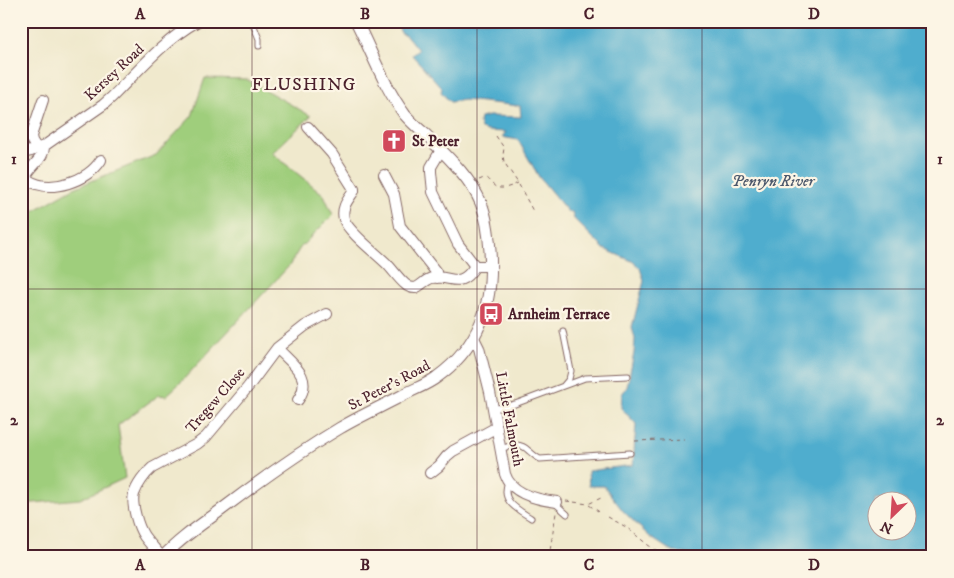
<svg xmlns="http://www.w3.org/2000/svg" width="954" height="578" viewBox="0 0 954 578" font-family="'IM FELL DW Pica',serif">
<style>
.green{fill:#9fce7c;stroke:#747654}
.water{fill:#4fadce;stroke:#4c667c;fill-rule:evenodd}
.lines{fill:none;stroke-linecap:round;stroke-linejoin:round}
.service-casing{stroke:#846664;stroke-width:7}
.minor-casing{stroke:#846664;stroke-width:12}
.tertiary-casing{stroke:#846664;stroke-width:13}
.path{stroke:#846664;stroke-width:1;stroke-dasharray:4 4;stroke-linecap:butt}
.service{stroke:#fff;stroke-width:5}
.minor{stroke:#fff;stroke-width:10}
.tertiary{stroke:#fff;stroke-width:11}
.grid{fill:none;stroke:#4a1f2b;stroke-width:1;stroke-opacity:0.55}
.labels{text-anchor:middle;stroke-width:4.5;stroke-linejoin:round;paint-order:stroke}
.street-label{font-size:15px;fill:#4a1f2b;stroke:#fcf5e5}
.poi-label{font-size:15px;font-weight:bold;fill:#4a1f2b;stroke:#fcf5e5;text-anchor:start}
.water-label{font-size:16px;font-style:italic;fill:#4c586c;stroke:#fcf5e5}
.quarter-label{font-size:18px;letter-spacing:1px;fill:#4a1f2b;stroke:#fcf5e5}
.neatline{fill:none;stroke:#4a1f2b;stroke-width:2}
.grid-label{font-size:16px;text-anchor:middle;font-weight:bold;fill:#4a1f2b}
</style>
<rect width="100%" height="100%" fill="#fcf5e5"/>
<filter id="ink" filterUnits="userSpaceOnUse"><feTurbulence type="fractalNoise" baseFrequency=".02" numOctaves="2"/><feDisplacementMap in="SourceGraphic" scale="10" xChannelSelector="R" yChannelSelector="G"/><feConvolveMatrix kernelMatrix="1 2 1 2 8 2 1 2 1" color-interpolation-filters="sRGB"/></filter>
<filter id="wash" filterUnits="userSpaceOnUse"><feTurbulence type="fractalNoise" baseFrequency=".0096" numOctaves="4" result="noise"/><feDisplacementMap in="SourceGraphic" scale="20" xChannelSelector="R" yChannelSelector="G"/><feGaussianBlur stdDeviation="1.12" result="paint"/><feColorMatrix in="noise" values="0 0 0 0 0 0 0 0 0 0 0 0 0 0 0 0 0 1.4 0 .05"/><feComposite in="paint" operator="in"/></filter>
<g filter="url(#wash)">
<rect width="100%" height="100%" fill="#f0e9cd"/>
<path class="green" d="M205,78L246,79L311,116L272,153L324,195L333,215L300,248L289,266L180,383L166,396L159,395L118,425L125,478L80,499L21,504V204L28,214L74,188L156,155L192,116Z"/>
<path class="water" d="M396,21H933V557C908,557 884,554 859,557H707L673,552L650,537L623,511L604,486H589L588,471L633,465L636,424L621,408L622,394L627,387L634,353L635,339L632,327L644,281L640,268L632,261L604,249L574,219L572,212H568L539,177L518,140L502,137L506,132L488,131L481,129L479,123L480,118L489,116L521,117L520,106L464,100L450,102L441,92L442,88L412,55L418,50L406,35L401,33L396,22ZM876,500H906V530H876Z"/>
</g>
<g filter="url(#ink)">
<g class="lines">
<defs>
<path id="service" d="M252,21L259,39V46
M563,331L571,371L569,379L564,385
M493,409L515,404L585,378L628,376
M501,449C512,445 520,442 529,451C533,454 535,457 540,459L630,453
M508,482C500,501 517,509 531,518
M557,502V505L567,514"/>
<path id="minor" d="M308,127L332,154L354,189V191C348,200 341,207 344,219C347,231 377,254 387,264C393,270 398,278 405,284C408,287 411,288 415,288C421,286 426,279 432,278C451,274 459,291 475,266
M44,146C45,158 31,165 26,176L28,180C50,194 88,181 101,160
M37,149L32,141L31,136L43,100
M441,150L431,167V172L433,192L458,244L475,266H491
M21,153L31,151L44,146L103,105L112,97C139,70 164,40 198,21
M384,175L394,194L400,226L436,272L437,278
M474,338L479,348L490,392L505,474C511,494 539,500 557,502
M277,348C292,364 314,377 298,400
M430,473L439,466L447,456L453,451L497,427
M162,557C156,550 149,543 144,536C138,527 131,504 134,494C137,485 145,474 152,468L197,444L206,437L248,387L277,348L305,326L327,314"/>
<path id="tertiary" d="M163,557C181,537 204,523 225,507C262,479 300,452 340,428C362,415 385,405 407,393C417,388 428,384 437,377C480,346 494,303 490,251C489,236 487,218 481,203C470,177 447,156 427,136C419,129 412,123 405,115C384,87 372,52 356,21"/>
</defs>
<use href="#service" class="service-casing"/>
<use href="#minor" class="minor-casing"/>
<use href="#tertiary" class="tertiary-casing"/>
<path class="path" d="M496,136L504,148L503,155L504,162L518,183L534,213
M479,180L484,178H486C489,180 492,185 496,187C503,190 512,186 518,183
M635,441L684,439
M566,501L588,504L601,498
M589,505L601,513
M608,517L626,527L648,545L667,557
M549,557L556,513"/>
<use href="#service" class="service"/>
<use href="#minor" class="minor"/>
<use href="#tertiary" class="tertiary"/>
</g>
</g>
<path class="grid" d="M252,21V557M477,21V557M702,21V557M21,289H933"/>
<defs>
<symbol id="church-square" viewBox="-11 -11 22 22"><rect x="-9" y="-9" width="18" height="18" rx="4" fill="#d1495b" stroke="#fcf5e5"/><path d="M-1.2-6h2.4v3.5h3.3v2.4h-3.3V6h-2.4V-.1h-3.3v-2.4h3.3Z" fill="#fff"/></symbol>
<symbol id="bus-square" viewBox="-11 -11 22 22"><rect x="-9" y="-9" width="18" height="18" rx="4" fill="#d1495b" stroke="#fcf5e5"/><path d="M-5-6H5V4H4V6H2V4H-2V6H-4V4H-5ZM-3.5-4V0h7V-4ZM-3.5 1.2v1.5H-2V1.2ZM2 1.2v1.5H3.5V1.2Z" fill="#fff"/></symbol>
</defs>
<g fill-rule="evenodd">
<use href="#church-square" x="380" y="127" width="28" height="28"/>
<use href="#bus-square" x="477" y="300" width="28" height="28"/>
</g>
<g class="labels">
<g class="street-label">
<text transform="translate(114 72) rotate(-43)" y="5">Kersey Road</text>
<text transform="translate(389 385) rotate(-28)" y="5">St Peter's Road</text>
<text transform="translate(215 400) rotate(-49)" y="5">Tregew Close</text>
<text transform="translate(510 419) rotate(79)" y="5">Little Falmouth</text>
</g>
<g class="poi-label">
<text x="412" y="146">St Peter</text>
<text x="508" y="319">Arnheim Terrace</text>
</g>
<g class="water-label">
<text x="773" y="186">Penryn River</text>
</g>
<g class="quarter-label">
<text x="304" y="90">FLUSHING</text>
</g>
</g>
<rect width="954" height="578" fill="none" stroke="#fcf5e5" stroke-width="55"/>
<g transform="translate(892 516) rotate(205)"><circle r="24" fill="#fcf5e5" stroke="#b59f9b"/>
<path d="M0-4L9 19L0 12L-9 19Z" fill="#d1495b"/>
<text y="-8" font-size="14" font-weight="bold" text-anchor="middle" fill="#4a1f2b">N</text>
</g>
<rect x="28" y="28" width="898" height="522" class="neatline"/>
<g class="grid-label">
<text x="140" y="19">A</text>
<text x="365" y="19">B</text>
<text x="589" y="19">C</text>
<text x="814" y="19">D</text>
<text x="14" y="164">1</text>
<text x="940" y="164">1</text>
<text x="14" y="425">2</text>
<text x="940" y="425">2</text>
<text x="140" y="570">A</text>
<text x="365" y="570">B</text>
<text x="589" y="570">C</text>
<text x="814" y="570">D</text>
</g>
</svg>
